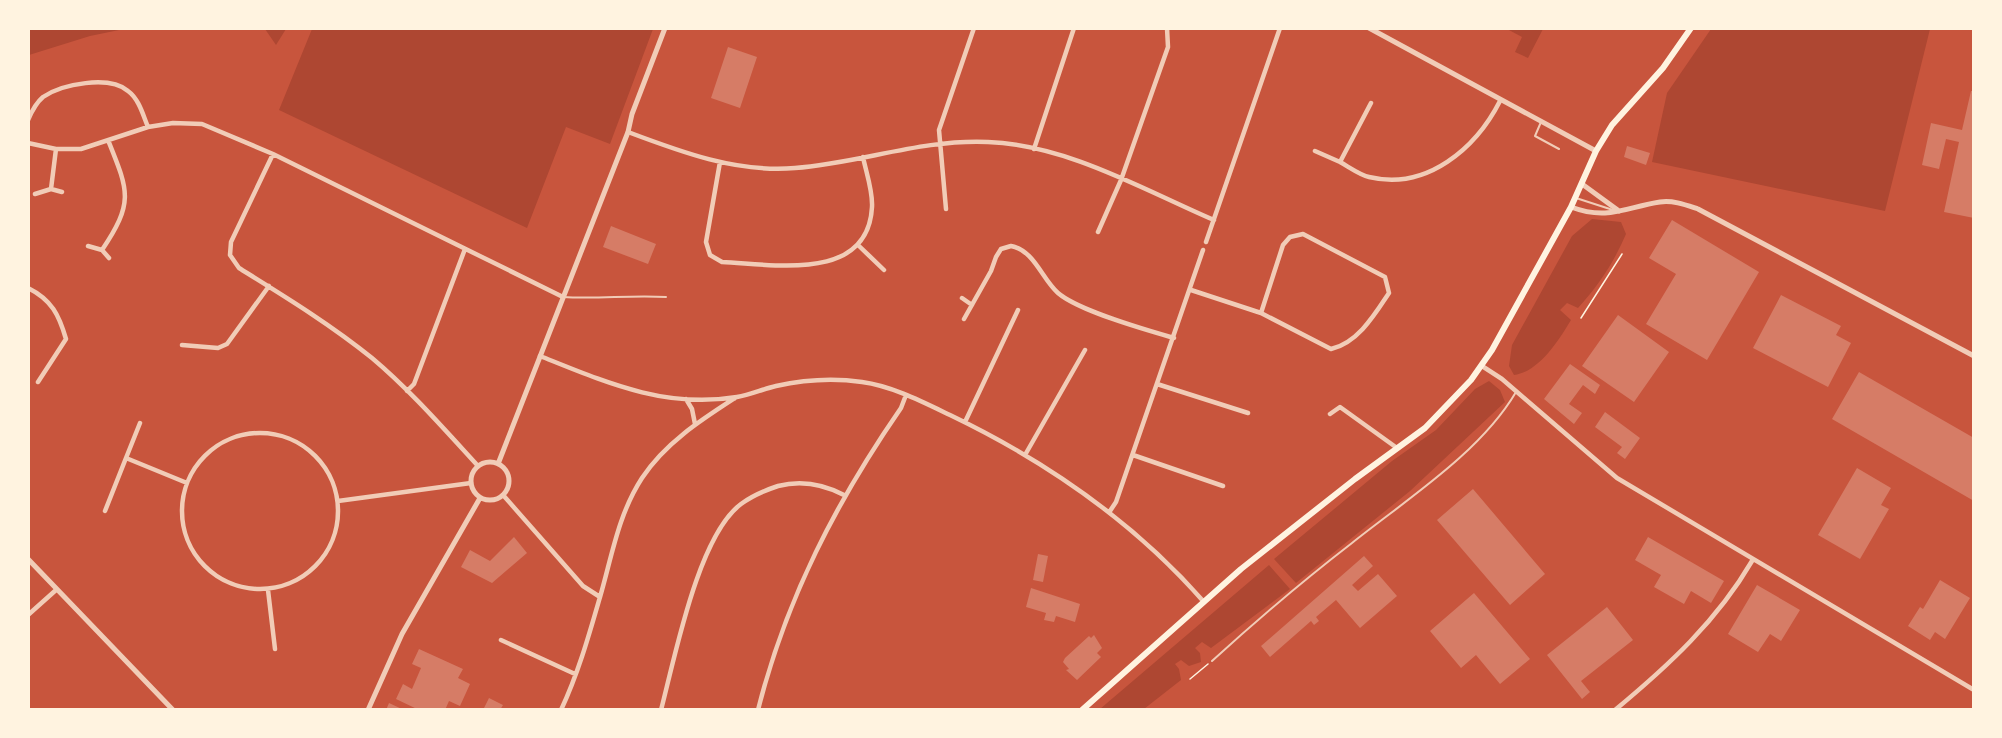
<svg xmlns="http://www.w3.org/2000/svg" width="2002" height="738" viewBox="0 0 2002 738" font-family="Helvetica,sans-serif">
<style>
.green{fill:#ae4732}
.building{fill:#d67c66}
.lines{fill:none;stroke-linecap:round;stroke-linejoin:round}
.path{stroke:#fff3e0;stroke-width:1.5}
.service{stroke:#f1ccb7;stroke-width:2}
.minor{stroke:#f1ccb7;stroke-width:4.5}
.tertiary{stroke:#f1ccb7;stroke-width:5}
.secondary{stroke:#fff3e0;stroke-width:6}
</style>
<rect width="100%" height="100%" fill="#c8553d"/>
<path class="green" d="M28,29L29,28L124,29L90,36L29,55Z
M265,29V28L286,29L276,45Z
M312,29V28L653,29L610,144L566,127L527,228L279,110Z
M1507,29H1543L1528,58L1515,52L1522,37Z
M1711,29H1930L1885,211L1652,162L1667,93Z
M1592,219L1621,222L1626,234C1614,262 1599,285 1578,308L1567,303L1560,310L1571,320C1559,340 1539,372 1514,375L1509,366L1512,345L1572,236Z
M1489,381L1500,390L1505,402L1410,491L1296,583L1274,559L1392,461L1436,430L1475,389Z
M1269,565L1290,589L1211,648L1202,642L1195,648L1200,653L1201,662L1189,666L1181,660L1175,664L1179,669L1181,680L1144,709H1100Z"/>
<path class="building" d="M728,47L757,57L740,108L711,98Z
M1971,91H1974V218L1944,212L1959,142L1946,139L1939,169L1922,165L1931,123L1962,130Z
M1627,146L1650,153L1646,165L1624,157Z
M1672,220L1759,272L1707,360L1646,324L1676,274L1649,258Z
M611,226L656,244L648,264L603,247Z
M1781,295L1841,326L1836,335L1851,343L1828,387L1753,348Z
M1618,315L1669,352L1634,402L1582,366Z
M1570,364L1600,385L1595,394L1583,385L1569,404L1582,413L1574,424L1544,399Z
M1859,372L1974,438V501L1832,419Z
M1605,412L1640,438L1625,459L1617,453L1622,447L1595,427Z
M1857,468L1891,488L1881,505L1889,509L1860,559L1818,535Z
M1473,489L1545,574L1510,605L1437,520Z
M514,537L527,553L492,583L461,567L470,550L490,561Z
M1648,537L1724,581L1711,603L1691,591L1684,604L1654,587L1661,575L1635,560Z
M1038,554L1048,556L1043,582L1033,580Z
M1364,556L1373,566L1352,585L1358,591L1378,574L1397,596L1360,628L1336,600L1316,617L1319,621L1314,625L1311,621L1270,657L1261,646Z
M1940,580L1970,598L1945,639L1935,632L1930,640L1908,626L1920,607L1923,609Z
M1757,585L1800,610L1781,641L1770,634L1758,652L1728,634Z
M1031,588L1080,604L1075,622L1056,616L1054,622L1044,620L1046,613L1026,607Z
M1474,593L1530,659L1500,684L1476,655L1461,668L1430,631Z
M1607,607L1633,640L1581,681L1590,692L1582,699L1547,655Z
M1094,635L1102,648L1097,653L1101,657L1077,680L1066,670L1069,669L1063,662L1065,658L1089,636L1091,638Z
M419,649L463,669L458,678L470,684L460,706L449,701L445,710H419L396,699L403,684L412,689L421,668L412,664Z
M489,698L503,705L500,710H483Z
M389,703L404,710H386Z"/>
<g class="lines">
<path class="path" d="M1581,318L1622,254
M1190,679L1208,664"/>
<path class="service" d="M1541,122L1535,136L1559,149
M1576,198L1613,210
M563,297C598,299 631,295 666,297
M1212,661C1257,620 1304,580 1352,543C1407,499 1480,453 1516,392"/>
<path class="minor" d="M1371,103L1340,162C1349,167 1360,175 1369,177C1427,191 1476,148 1500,101
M28,120C31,113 37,102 43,97C62,84 109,75 128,91C139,99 143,115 148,127
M628,132C681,152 737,173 795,168C861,163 921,139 988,142C1067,145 1142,189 1214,220
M28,143L56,149H81L148,127L173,123L202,124L273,154L563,297
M1034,149L1074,28
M1315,151L1340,162
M273,154L231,242L230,255L239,268C284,296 330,324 372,358C410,390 444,429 478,466
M720,162L706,242L710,255L722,262C773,264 868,283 872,207C873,191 866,172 863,157
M51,189L62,192
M35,194L51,189L56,149
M946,209L939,130L974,28
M1098,232L1121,180L1168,47L1167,28
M1206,242L1280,28
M858,245L884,270
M88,246L102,250C134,202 129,192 108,140
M102,250L109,258
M28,288C52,300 59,315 66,339L38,382
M1191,290L1261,313L1283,245L1290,237L1303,234L1385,277L1389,293C1375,314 1358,343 1331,349L1261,313
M962,298L972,305
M964,319L991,271L996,257L1001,249L1011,246C1034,250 1042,279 1058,293C1079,311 1146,330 1174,338
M182,345L218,348L227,344L269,286
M540,356C605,382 665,409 737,397C750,395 763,389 776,386C803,380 834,378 862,382C892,386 923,402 950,415C1048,462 1133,521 1204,602
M1482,366L1502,379L1617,478L1974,690
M1157,384L1248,413
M407,391L414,384L465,249
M686,399L692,409L695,424
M1330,414L1340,407L1397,448
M965,422L1018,310
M182 511a78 78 0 1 1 156 0a78 78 0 1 1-156 0Z
M1025,455L1085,350
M1133,455L1223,486
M126,458L140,423
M503,495L583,586L600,597
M338,501L471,483
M105,511L126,458L187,483
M1110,511L1116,502L1203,250
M268,590L275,649
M28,615L56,590
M501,640L575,674
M561,710C578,674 589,635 600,597C612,556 618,515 642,478C665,443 701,420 735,398
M661,710C675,657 698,536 741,504C752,496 766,490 778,486C801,480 823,484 844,495
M758,710C786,599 836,502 901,408L906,395
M1615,710C1668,666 1717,621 1752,561"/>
<path class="tertiary" d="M1369,28L1596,151
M1582,184L1619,211
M1571,207C1608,221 1626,207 1660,202C1673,200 1686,205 1698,209L1974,356
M471 481a19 19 0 1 1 38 0a19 19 0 1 1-38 0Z
M498,464L628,132L632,114L665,28
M28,559L173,710
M368,710L402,634L480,498"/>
<path class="secondary" d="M1082,710L1241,569L1355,479L1425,428L1471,380L1492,350L1571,207L1596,151L1612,125L1663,68L1691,28"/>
</g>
<rect width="2002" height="738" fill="none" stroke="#fff3e0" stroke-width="60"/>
</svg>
